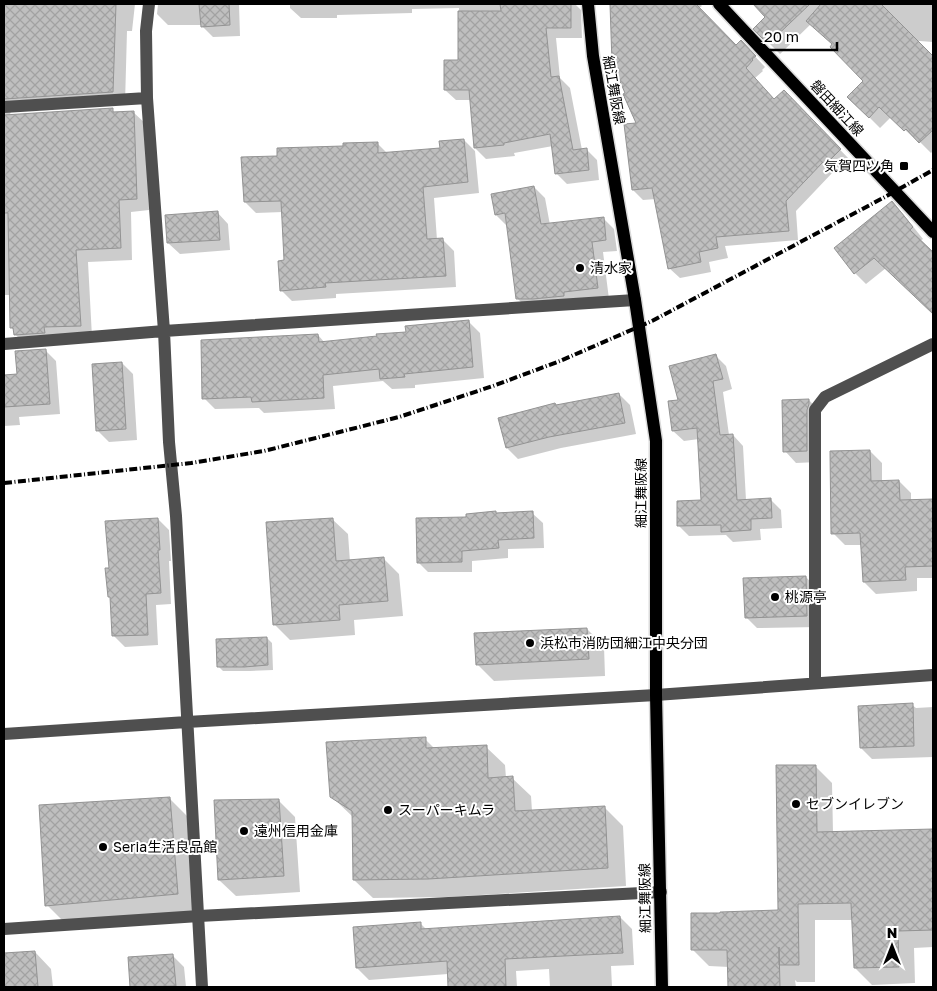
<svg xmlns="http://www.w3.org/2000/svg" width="937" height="991" viewBox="0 0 937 991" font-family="'Golos Text','Noto Sans JP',sans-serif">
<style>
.shadow{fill:#0003}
.building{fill:url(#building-cross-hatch);stroke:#939393}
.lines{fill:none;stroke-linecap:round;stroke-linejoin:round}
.major-casing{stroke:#dbdbdb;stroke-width:15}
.minor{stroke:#4f4f4f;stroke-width:12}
.major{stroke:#000;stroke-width:12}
.rail{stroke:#000;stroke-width:4;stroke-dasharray:8 2.5 1 2.5;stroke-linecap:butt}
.poi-dot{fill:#000;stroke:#fff;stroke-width:2}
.labels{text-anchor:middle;stroke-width:4;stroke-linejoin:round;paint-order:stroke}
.street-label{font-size:14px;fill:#000;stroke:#fff}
.poi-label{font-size:14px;fill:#000;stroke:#fff;text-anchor:start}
</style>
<defs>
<pattern id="building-cross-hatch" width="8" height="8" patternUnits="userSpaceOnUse" patternTransform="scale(1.25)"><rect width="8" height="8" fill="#bfbfbf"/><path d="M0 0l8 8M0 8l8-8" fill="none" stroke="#a2a2a2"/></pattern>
</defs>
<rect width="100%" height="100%" fill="#fff"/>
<path class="shadow" d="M4,4H135L132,31H127L125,104L11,112L9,116L112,110L115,113L133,112L146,124L149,210L131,212L132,260L88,262L92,337L27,347L15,334V331L12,328L11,295H4Z
M158,4H239L240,36L213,37L202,26V25H168L157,14Z
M290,4H523V5L526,4H575L581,10L582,38H556L560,78L570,88L582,150L586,149L597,160L599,180L567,184L556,173L553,146L514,153L515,156L486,159L475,148L471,100H456L445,90L459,61V8L412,9V13L337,15V18H301L290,8Z
M611,4H700L702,6L699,8L736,47L751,52L765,67L762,70L763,71L755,78L775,100L784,92L850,160L836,174L834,171L796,211L798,240L725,246L728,258L709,262L711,272L680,278L669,268L656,199L643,200L633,190L638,124L614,63Z
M754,4H933V42L906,40L933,69V151L931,153L917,139L916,140L891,117L880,128L849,97L865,81L833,45L811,24L780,54L755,29L767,17Z
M464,140L475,151L479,193L434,198L437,240H443L454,251L456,287L336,294V298L292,301L281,290L285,262L283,212L256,213L245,202L278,157L377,143L388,154L441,149Z
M534,187L545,198L550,225L603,218L614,229L617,251L603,252L609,299L528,309L517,298L507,226L496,215Z
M892,203L903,214L923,239L920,241L933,254V313L886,268L866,284L855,273Z
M217,212L228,224L230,250L180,254L168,243Z
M469,322L480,333L484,378L415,385V388L392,389L383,381L333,386L335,409L264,413L259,408L215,409L204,398L318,335L325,343L407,334Z
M45,350L56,361L60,414L19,417L20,425L4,426V376H18Z
M715,355L726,366L732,389L723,392L729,435H733L743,446L746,500L770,499L781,510L782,528L760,529L761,540L733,542L726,535L689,536L679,526L702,501L699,439L684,441L673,431L679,401Z
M122,363L133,374L137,440L109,442L98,431Z
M619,394L630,405L636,434L561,448L518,459L507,448L557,406Z
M809,400L820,412L818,462L796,463L785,451Z
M870,451L882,463V482L899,481L911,493V501L933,500V578H917V591L876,594L864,582L862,545H845L833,533Z
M532,513L543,523L544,548L508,549V558L472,561V572H428L418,562L497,514Z
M158,519L169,530L171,561H169L171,604L156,605L158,645L125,647L114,636L112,599L109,596L110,569Z
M332,519L348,534L350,562L384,559L399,574L403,616L354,620L355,635L290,640L274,624Z
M806,577L817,589L818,627L757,628L746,617Z
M587,629L604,646L605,676L494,681L477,664Z
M267,638L272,643L273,670L250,671H223L218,666Z
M912,705L916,708L933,707V757L872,759L861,748Z
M425,739L435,749L486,747L505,765L506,778H512L531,796L532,811L604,807L623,826L626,886L447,897L373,898L354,880L353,817L331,796Z
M815,766L832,783L833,833L933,830V947L914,948L915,983L872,985L855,968L853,920H815V982H797L795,980L796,987H729V967L709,966L692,949L721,914L780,911Z
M169,798L191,820L199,915L68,926L47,905Z
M278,800L295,817L300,892L236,896L219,880Z
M620,917L632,929L634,965L611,966L612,987H550L549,969L516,971L517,987H449L448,974L369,980L357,968L420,923L427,930Z
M35,952L51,969L53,987H4V954Z
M173,956L184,967L186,987H131L129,959Z"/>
<path class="building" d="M4,4H116L113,92L4,99Z
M199,4H229L230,25L201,27Z
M500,4H571V28H546L551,77L559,76L573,150L587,148L589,170L555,174L550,134L504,143V145L474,148L469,90H444V60H458V11H501Z
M610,4H696L736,45L741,40L756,56L752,59L753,60L746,68L774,99L784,90L841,149L825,165L823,162L786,201L789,231L716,237L718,248L699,252L701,262L668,269L652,188L632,190L624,124L636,123L623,94L625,93L612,63Z
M753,4H810L768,44L753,29L765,17Z
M821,4H881L933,56V130L919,143L906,129L904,131L879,107L869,118L847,97L863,81L830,47L832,44L806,21Z
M113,108V112L134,111L137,199L119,200L121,248L76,250L81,326L44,327L45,333L14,335L13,328H10L8,213H4V115Z
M464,139L468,182L423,187L427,239L443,238L446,276L325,283L326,287L280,291L278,261L284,260L281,201L244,202L241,157L277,156V148L343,146V143L378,142V153L440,148L439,141Z
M534,186L541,224L604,217L606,240L592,242L598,288L564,292V296L533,299H516L505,213L495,215L491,194Z
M892,201L913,227L910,230L933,252V314L874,258L854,274L834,248Z
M218,211L220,240L167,243L165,215Z
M469,320L473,367L404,374L405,377L380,379L379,369L323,375L324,398L252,402L251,397L202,399L201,340L318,334L319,342L377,336L376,334L406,332L405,326Z
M46,349L50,404L4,407V375L17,374L15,351Z
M716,354L723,379L713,381L720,435L733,434L737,500L771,498L772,518L751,519V530L721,532V525L677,526V501L701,500L697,428L672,431L668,401L678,400L669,366Z
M122,362L126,429L96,431L92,364Z
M619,393L625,423L549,437L506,448L498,418L555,403L556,405Z
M809,399V404L807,410V451L783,452L782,400Z
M870,450L871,481L899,480L900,500L933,499V566L905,567L906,580L863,582L860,533L831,534L830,451Z
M496,511V513L533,511L534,538L498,540L499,548L462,551V562L417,563L416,518L466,517V514Z
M158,518L160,550H158L161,593L146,594L148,635L112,636L110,597H108L105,568H109L105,521Z
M333,518L336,561L384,557L388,601L339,605L340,620L273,625L266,522Z
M806,576L807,616L745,618L743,578Z
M587,628L589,659L476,665L474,633Z
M267,637L268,665L244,667H217L216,639Z
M913,703L914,746L860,748L858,706Z
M426,737V748L487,745L488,778L513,776L515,811L605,806L608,868L428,879L353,880L352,811L330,797L326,742Z
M776,765H816L817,832L933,829V930L898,931L899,967L854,968L851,903L798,904L799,965H779V947L780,987H728L727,950H691V913H720V912L778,910Z
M170,797L178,894L45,906L39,805Z
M279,799L284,876L218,880L214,800Z
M620,916L623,953L505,959L506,987H448L447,961L356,968L353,927L421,922V929Z
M35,951L38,987H4V953Z
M173,954L176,986L130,987L128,957Z"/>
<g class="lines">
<defs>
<path id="major" d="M588,4L593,56L635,300L656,441V695L662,987
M719,4L933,232"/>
</defs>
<use href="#major" class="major-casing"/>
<path class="minor" d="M149,4L146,31L147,98L164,331L169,442L176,516L202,987
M4,107L147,98
M4,344L164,331L635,300
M815,683V410L825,397L933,344
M4,734L187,722L656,695L933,675
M4,929L199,916L661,892"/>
<use href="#major" class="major"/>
<path class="rail" d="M4,483L191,463L264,451L399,417L493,386L560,361L652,321L883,198L933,170"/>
</g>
<g class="poi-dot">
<rect x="899" y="161" width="10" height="10" rx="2.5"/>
<circle cx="580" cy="268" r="5"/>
<circle cx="775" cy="597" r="5"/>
<circle cx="530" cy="643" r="5"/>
<circle cx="796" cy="804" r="5"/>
<circle cx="388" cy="810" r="5"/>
<circle cx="244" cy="831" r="5"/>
<circle cx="103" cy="847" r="5"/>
</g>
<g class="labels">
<g class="street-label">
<text transform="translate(614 90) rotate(80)" y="5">細江舞阪線</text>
<text transform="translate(837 108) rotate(47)" y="5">磐田細江線</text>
<text transform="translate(641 493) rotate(-90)" y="5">細江舞阪線</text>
<text transform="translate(645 898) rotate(-91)" y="5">細江舞阪線</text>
</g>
<g class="poi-label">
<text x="894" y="171" text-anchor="end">気賀四ツ角</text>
<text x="590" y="273">清水家</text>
<text x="785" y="602">桃源亭</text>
<text x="540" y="648">浜松市消防団細江中央分団</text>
<text x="806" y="809">セブンイレブン</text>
<text x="398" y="815">スーパーキムラ</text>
<text x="254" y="836">遠州信用金庫</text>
<text x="113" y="852">Seria生活良品館</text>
</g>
</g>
<rect width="937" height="991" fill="none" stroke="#000000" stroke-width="10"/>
<g transform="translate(892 946)" stroke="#ffffff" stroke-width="4" paint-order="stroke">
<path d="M0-4L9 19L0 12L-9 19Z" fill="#000000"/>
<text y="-8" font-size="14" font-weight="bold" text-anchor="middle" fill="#000000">N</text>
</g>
<path d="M757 42v8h80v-8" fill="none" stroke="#000000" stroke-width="2.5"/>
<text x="764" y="42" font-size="15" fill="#000000" stroke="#ffffff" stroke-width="4" paint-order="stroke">20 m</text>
</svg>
